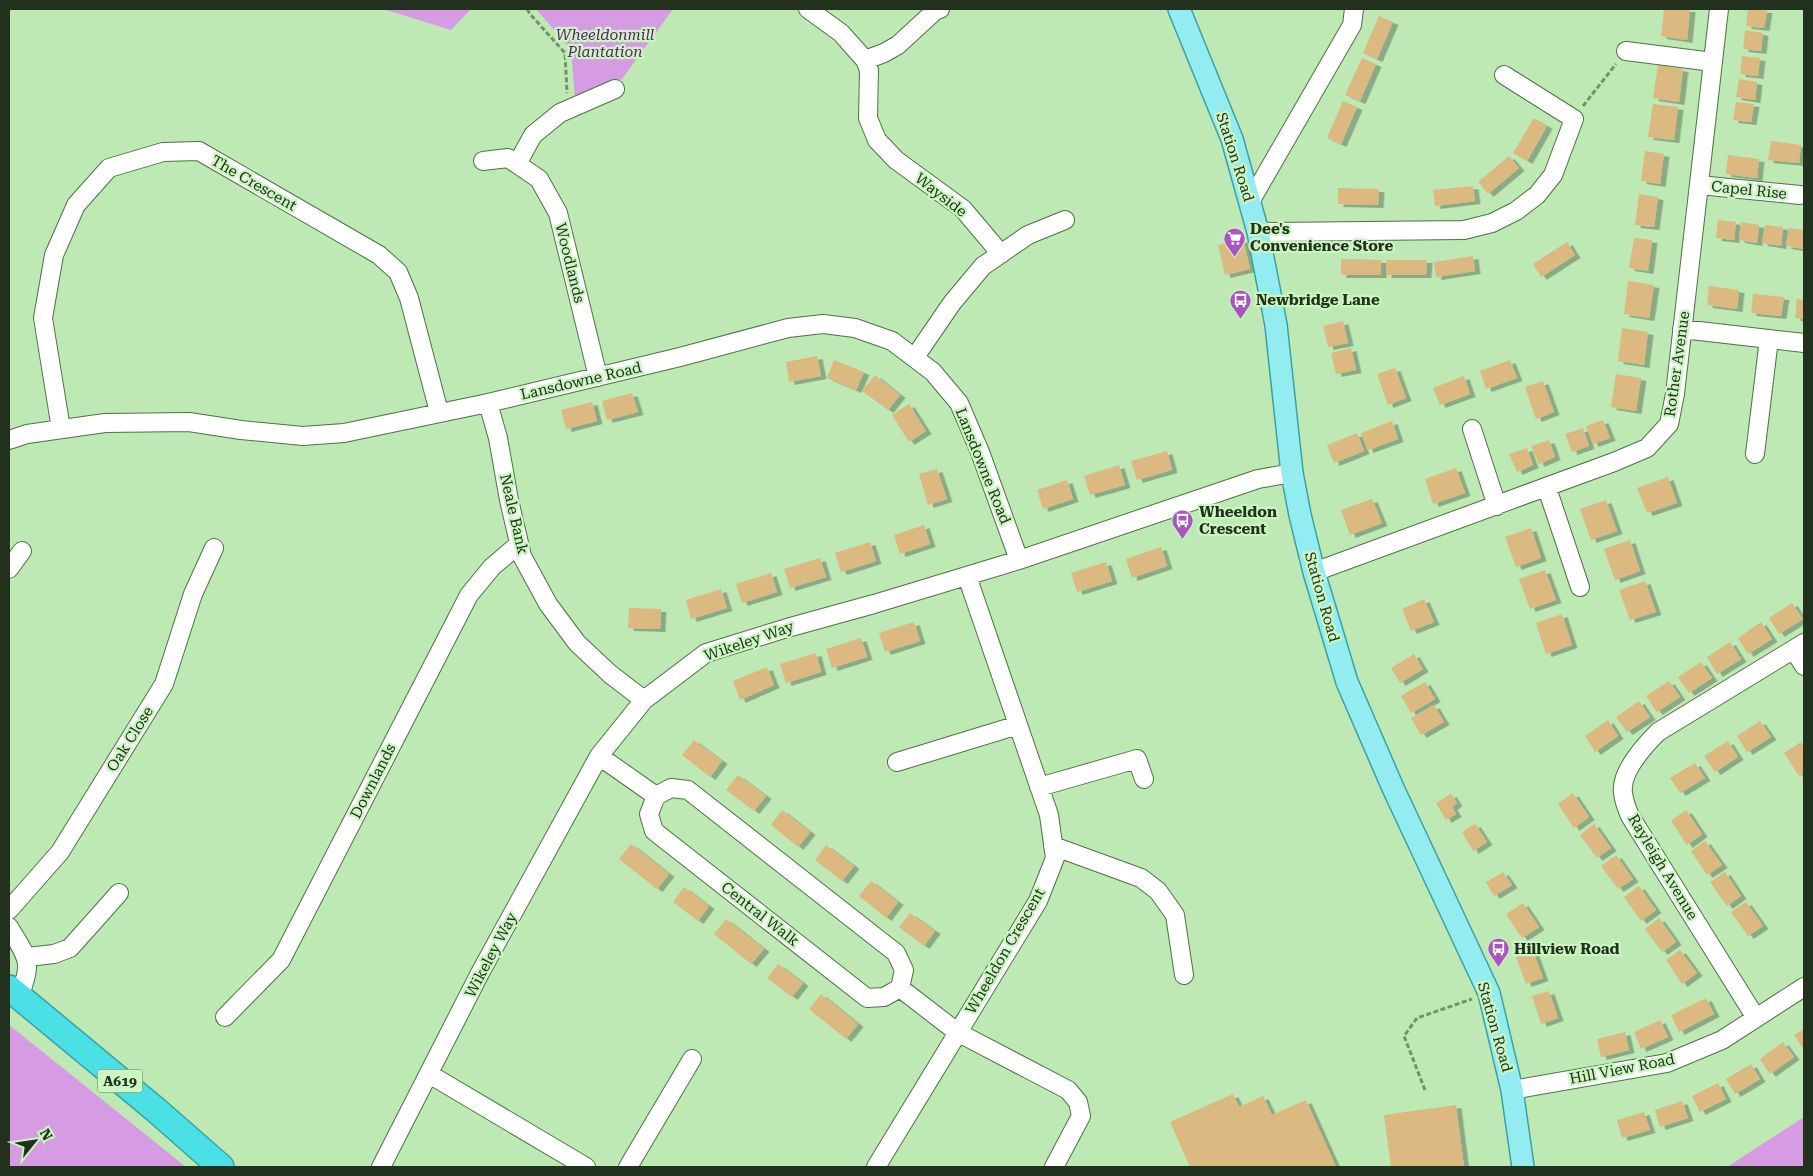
<svg xmlns="http://www.w3.org/2000/svg" width="1813" height="1176" viewBox="0 0 1813 1176" font-family="'Roboto Serif',serif">
<style>
.green{fill:#d59ce3}
.building{fill:#dbb981;filter:url(#shadow)}
.lines{fill:none;stroke-linecap:round;stroke-linejoin:round}
.minor-casing{stroke:#4e7345;stroke-width:20}
.major-casing{stroke:#3ca2a0;stroke-width:24}
.highway-casing{stroke:#3ca2a0;stroke-width:28}
.path{stroke:#73916c;stroke-width:3;stroke-dasharray:5 2.5;stroke-linecap:butt}
.minor{stroke:#fff;stroke-width:18}
.major{stroke:#93ecf0;stroke-width:21}
.highway{stroke:#4bdfe6;stroke-width:25}
.labels{text-anchor:middle;stroke-width:4.5;stroke-linejoin:round;paint-order:stroke}
.shield{fill:#cbf5c1;stroke:#546c4e;stroke-width:1}
.shield-label{font-size:14px;font-weight:bold;fill:#21311d}
.park-label{font-size:15px;font-style:italic;fill:#5f186f;stroke:#cbf5c1}
.street-label{font-size:15px;fill:#21311d;stroke:#cbf5c1}
.poi-label{font-size:15px;font-weight:bold;fill:#21311d;stroke:#cbf5c1;text-anchor:start}
</style>
<defs>
<filter id="shadow"><feDropShadow dx="5.5" dy="3" stdDeviation="0" flood-color="#0004"/></filter>
</defs>
<rect width="100%" height="100%" fill="#bee8b4"/>
<path class="green" d="M383,9H471L451,30Z
M536,9H673L622,79L575,99L571,49Z
M9,1025L13,1028L186,1167H9Z
M1804,1117V1167H1727Z"/>
<path class="building" d="M1664,9H1690L1687,40L1661,36Z
M1748,9L1767,10L1764,28L1746,26Z
M1379,16L1393,22L1377,59L1363,53Z
M1745,30L1763,33L1761,51L1743,49Z
M1742,56L1760,58L1758,76L1740,74Z
M1362,58L1376,64L1360,101L1345,95Z
M1658,65L1683,69L1679,102L1653,98Z
M1739,79L1757,82L1755,100L1736,97Z
M1343,101L1357,107L1341,144L1327,138Z
M1736,102L1754,104L1751,122L1733,120Z
M1653,104L1678,107L1674,140L1648,137Z
M1534,118L1547,126L1527,161L1513,153Z
M1771,141L1801,145L1799,163L1768,160Z
M1645,151L1664,154L1660,184L1641,181Z
M1728,155L1759,159L1757,178L1726,174Z
M1509,156L1519,168L1488,194L1478,182Z
M1473,186L1475,201L1435,206L1433,190Z
M1338,188L1379,189L1378,205L1338,204Z
M1639,194L1658,197L1654,227L1635,225Z
M1718,220L1736,222L1734,240L1716,238Z
M1741,222L1759,225L1757,243L1739,240Z
M1765,225L1783,227L1781,246L1762,243Z
M1789,228L1804,230V249L1786,246Z
M1634,238L1652,240L1648,271L1629,268Z
M1243,239L1250,269L1225,275L1218,245Z
M1567,242L1575,255L1541,277L1533,264Z
M1473,256L1475,271L1436,277L1434,262Z
M1341,259L1381,260V275H1341Z
M1386,260H1427L1426,275H1386Z
M1628,281L1654,285L1649,318L1624,314Z
M1709,286L1739,290L1737,309L1707,305Z
M1753,294L1784,297L1781,316L1751,313Z
M1797,299L1804,300V319L1795,318Z
M1343,321L1348,343L1328,347L1323,326Z
M1622,328L1648,332L1644,365L1618,361Z
M1351,348L1356,370L1336,374L1331,353Z
M817,356L821,376L789,382L786,362Z
M834,360L864,372L856,390L827,378Z
M1510,360L1517,378L1486,389L1480,371Z
M1395,368L1406,398L1388,405L1377,374Z
M1616,374L1641,378L1636,411L1611,407Z
M875,375L900,395L888,410L862,391Z
M1464,376L1470,394L1440,405L1433,388Z
M1543,381L1554,412L1536,419L1525,387Z
M632,393L638,412L607,420L602,401Z
M592,402L597,421L566,429L561,410Z
M909,404L926,431L909,442L892,415Z
M1603,420L1610,438L1593,444L1586,426Z
M1392,421L1398,439L1368,450L1361,433Z
M1583,428L1589,446L1572,452L1565,434Z
M1357,433L1364,451L1334,463L1327,445Z
M1549,440L1555,457L1539,464L1531,446Z
M1527,448L1533,465L1517,472L1509,454Z
M1167,451L1172,470L1137,480L1131,461Z
M1119,465L1125,485L1090,495L1084,476Z
M1456,468L1465,493L1433,504L1425,479Z
M937,469L947,499L928,505L919,474Z
M1668,477L1677,503L1647,513L1637,488Z
M1067,480L1073,499L1043,509L1037,490Z
M1372,499L1382,523L1350,535L1341,510Z
M1606,500L1617,531L1591,540L1580,509Z
M924,525L930,544L900,554L894,535Z
M1531,528L1541,558L1516,567L1505,537Z
M1630,540L1640,571L1615,580L1604,549Z
M870,542L876,561L841,572L835,553Z
M1161,547L1167,566L1132,578L1126,559Z
M820,558L826,577L790,588L784,569Z
M1106,562L1112,581L1077,592L1071,573Z
M1545,570L1556,600L1530,609L1519,579Z
M771,573L777,592L742,603L736,584Z
M1645,581L1656,612L1630,620L1619,590Z
M721,589L727,608L691,619L686,600Z
M1424,599L1434,622L1411,631L1402,609Z
M1792,603L1803,619L1779,634L1769,618Z
M629,608L661,609L660,629L628,628Z
M1562,614L1572,645L1546,654L1536,623Z
M914,622L920,641L885,652L879,633Z
M1761,622L1772,639L1748,654L1738,638Z
M861,638L867,657L832,668L826,649Z
M1730,642L1741,659L1717,674L1707,657Z
M816,653L821,672L786,683L780,664Z
M1414,654L1423,669L1400,683L1391,668Z
M1701,662L1712,678L1689,693L1678,677Z
M767,667L774,685L740,700L733,681Z
M1669,681L1680,697L1657,712L1646,696Z
M1425,682L1435,699L1411,713L1401,696Z
M1639,701L1650,717L1627,732L1616,717Z
M1434,705L1444,722L1421,735L1411,718Z
M1608,720L1618,736L1595,752L1585,736Z
M1760,721L1771,737L1747,752L1737,736Z
M694,740L722,761L710,777L682,755Z
M1728,741L1738,757L1715,772L1704,756Z
M1801,742L1804,748V773L1799,776L1784,753Z
M1695,763L1705,778L1680,793L1670,778Z
M738,775L766,796L754,811L726,790Z
M1573,793L1589,817L1574,828L1558,804Z
M1451,794L1457,803L1452,807L1456,814L1446,820L1436,803Z
M782,810L810,832L798,847L771,825Z
M1686,810L1702,834L1687,845L1671,821Z
M1475,824L1487,842L1473,851L1462,832Z
M1594,824L1611,848L1597,858L1580,835Z
M1705,841L1722,865L1707,875L1691,851Z
M631,844L669,874L657,889L619,859Z
M826,845L854,866L842,881L815,860Z
M1616,855L1633,879L1618,889L1601,866Z
M1503,872L1512,885L1494,896L1486,882Z
M1725,872L1741,896L1727,906L1710,882Z
M871,881L898,902L886,918L859,896Z
M1639,886L1656,910L1641,921L1624,897Z
M684,887L709,906L698,921L673,902Z
M1746,902L1763,926L1748,936L1731,912Z
M1523,903L1539,927L1522,938L1506,914Z
M910,913L935,931L924,946L899,927Z
M1659,918L1676,942L1662,952L1645,929Z
M726,919L764,949L751,964L714,934Z
M1680,950L1697,973L1682,984L1666,960Z
M1533,951L1543,978L1526,984L1516,957Z
M778,964L803,983L792,997L767,978Z
M1549,991L1558,1018L1541,1024L1532,996Z
M821,994L858,1024L846,1039L809,1009Z
M1706,998L1714,1014L1679,1032L1671,1015Z
M1660,1020L1668,1037L1641,1049L1634,1032Z
M1804,1029V1050L1794,1035Z
M1625,1032L1629,1050L1601,1057L1597,1039Z
M1783,1042L1794,1057L1770,1074L1760,1059Z
M1751,1064L1760,1079L1735,1094L1726,1079Z
M1718,1083L1726,1099L1700,1112L1692,1096Z
M1233,1094L1239,1107L1263,1096L1272,1115L1306,1100L1336,1167H1190L1170,1122Z
M1682,1101L1688,1118L1660,1127L1655,1110Z
M1456,1105L1464,1167H1391L1384,1115Z
M1644,1112L1650,1130L1622,1138L1617,1120Z"/>
<g class="lines">
<defs>
<path id="minor" d="M808,9L841,33L865,60L869,70L868,118L877,140L896,160L963,209L1001,254
M1626,51L1713,62
M865,60L884,53L898,45L936,10L940,9
M483,161L508,158L539,179L558,213L598,377
M517,164L533,135L560,113L615,89
M1699,185L1800,195
M1250,202L1352,25L1354,9
M1258,232L1464,230L1492,223L1516,211L1537,195L1553,175L1574,119L1504,75
M1682,329L1804,343
M915,357L952,303L983,266L1028,235L1065,220
M488,403L498,438L509,500L522,556L548,604L577,643L610,674L644,700
M61,429L43,318L54,255L76,205L109,168L163,152L199,151L379,255L398,272L409,298L439,412
M1472,429L1497,506
M9,440L27,434L105,423L189,422L241,430L303,436L344,433L488,403L680,357L788,328L823,324L855,328L892,341L933,372L959,403L980,452L1019,560
M1755,454L1769,339
M1547,488L1580,587
M9,569L22,551
M1314,572L1614,462L1647,448L1669,424L1675,394L1719,9
M1794,650L1804,666
M599,756L656,796
M897,762L1018,725
M1039,787L1137,759L1144,779
M671,788L688,790L896,953L904,970L900,988L884,997L867,998L654,831L649,814L656,796Z
M1053,846L1141,878L1158,891L1175,915L1184,975
M9,910L60,852L164,684L193,594L214,548
M9,927C27,958 34,961 19,996
M27,957L54,954L70,948L119,893
M900,988L957,1032L1068,1090L1078,1102L1081,1116L1054,1167
M225,1017L281,960L469,595L492,567L519,544
M1756,1018L1630,816C1627,809 1624,801 1623,793C1620,772 1644,746 1658,732L1804,643
M429,1074L586,1167
M1512,1090L1667,1063L1722,1040L1804,987
M381,1167L480,973L599,756L644,700L706,653L787,628L874,604L1019,560L1258,479L1292,473
M628,1167L692,1059
M876,1167L1038,901L1055,858L1049,815L967,576"/>
<path id="major" d="M1179,9L1232,139L1258,232L1276,325L1292,473L1300,515L1314,572L1347,682L1393,788L1489,993L1512,1090L1523,1167"/>
<path id="highway" d="M9,988L156,1110L221,1167"/>
</defs>
<use href="#minor" class="minor-casing"/>
<use href="#major" class="major-casing"/>
<use href="#highway" class="highway-casing"/>
<path class="path" d="M527,9L530,14L565,53L567,93
M1583,106L1616,64
M1425,1090L1404,1036L1417,1018L1472,999"/>
<use href="#minor" class="minor"/>
<use href="#major" class="major"/>
<use href="#highway" class="highway"/>
</g>
<defs>
<symbol id="supermarket-pin" viewBox="-11 -11 22 30"><path d="M0 17L-7.5 6A9.5 9.5 0 1 1 7.5 6Z" fill="#ab53c0" stroke="#cbf5c1"/><path d="M-6-5.5h2.5l.6 2H6L4.5 2H-2.5L-4.4-4H-6ZM-1.5 3.2a1.3 1.3 0 1 0 .1 0ZM3 3.2a1.3 1.3 0 1 0 .1 0Z" fill="#fff"/></symbol>
<symbol id="bus-pin" viewBox="-11 -11 22 30"><path d="M0 17L-7.5 6A9.5 9.5 0 1 1 7.5 6Z" fill="#ab53c0" stroke="#cbf5c1"/><path d="M-5-6H5V4H4V6H2V4H-2V6H-4V4H-5ZM-3.5-4V0h7V-4ZM-3.5 1.2v1.5H-2V1.2ZM2 1.2v1.5H3.5V1.2Z" fill="#fff"/></symbol>
</defs>
<g fill-rule="evenodd">
<use href="#supermarket-pin" x="1222" y="226" width="25" height="34"/>
<use href="#bus-pin" x="1228" y="288" width="25" height="34"/>
<use href="#bus-pin" x="1170" y="508" width="25" height="34"/>
<use href="#bus-pin" x="1486" y="936" width="25" height="34"/>
</g>
<g class="labels">
<rect class="shield" x="97.5" y="1069.5" width="45" height="23" rx="4"/>
<g class="shield-label">
<text x="120" y="1086">A619</text>
</g>
<g class="park-label">
<text x="605" y="40">Wheeldonmill<tspan x="605" dy="17">Plantation</tspan></text>
</g>
<g class="street-label">
<text transform="translate(1235 157) rotate(72)" y="5">Station Road</text>
<text transform="translate(254 183) rotate(30)" y="5">The Crescent</text>
<text transform="translate(1749 190) rotate(6)" y="5">Capel Rise</text>
<text transform="translate(941 195) rotate(38)" y="5">Wayside</text>
<text transform="translate(570 263) rotate(76)" y="5">Woodlands</text>
<text transform="translate(1677 364) rotate(-82)" y="5">Rother Avenue</text>
<text transform="translate(581 381) rotate(-13)" y="5">Lansdowne Road</text>
<text transform="translate(983 466) rotate(68)" y="5">Lansdowne Road</text>
<text transform="translate(514 514) rotate(77)" y="5">Neale Bank</text>
<text transform="translate(1322 597) rotate(74)" y="5">Station Road</text>
<text transform="translate(749 641) rotate(-19)" y="5">Wikeley Way</text>
<text transform="translate(130 739) rotate(-58)" y="5">Oak Close</text>
<text transform="translate(373 781) rotate(-63)" y="5">Downlands</text>
<text transform="translate(1663 867) rotate(59)" y="5">Rayleigh Avenue</text>
<text transform="translate(760 914) rotate(38)" y="5">Central Walk</text>
<text transform="translate(1005 951) rotate(-60)" y="5">Wheeldon Crescent</text>
<text transform="translate(491 955) rotate(-62)" y="5">Wikeley Way</text>
<text transform="translate(1495 1027) rotate(74)" y="5">Station Road</text>
<text transform="translate(1622 1069) rotate(-11)" y="5">Hill View Road</text>
</g>
<g class="poi-label">
<text x="1250" y="234">Dee's<tspan x="1250" dy="17">Convenience Store</tspan></text>
<text x="1256" y="305">Newbridge Lane</text>
<text x="1199" y="517">Wheeldon<tspan x="1199" dy="17">Crescent</tspan></text>
<text x="1514" y="954">Hillview Road</text>
</g>
</g>
<rect width="1813" height="1176" fill="none" stroke="#21311d" stroke-width="20"/>
<g transform="translate(35 1141) rotate(60)" stroke="#cbf5c1" stroke-width="4" paint-order="stroke">
<path d="M0-4L9 19L0 12L-9 19Z" fill="#21311d"/>
<text y="-8" font-size="14" font-weight="bold" text-anchor="middle" fill="#21311d">N</text>
</g>
</svg>
